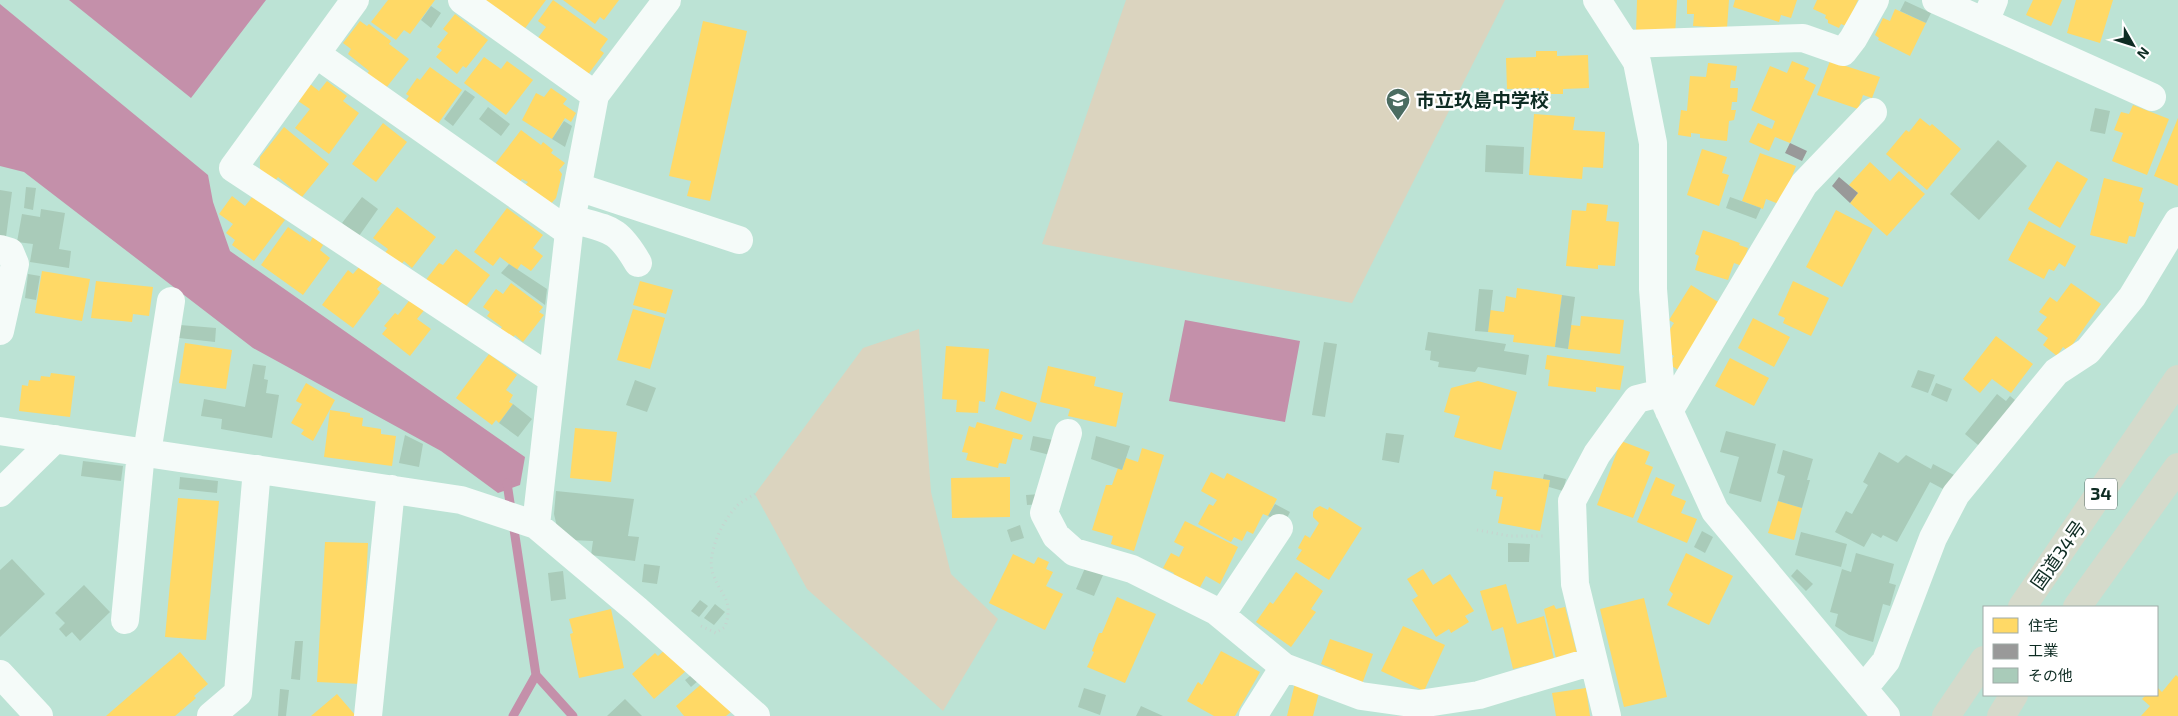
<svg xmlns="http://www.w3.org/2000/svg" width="2178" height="716" viewBox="0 0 2178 716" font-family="'Exo 2','Noto Sans JP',sans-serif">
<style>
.green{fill:#dbd4bf}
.water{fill:#c490aa}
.homes{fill:#ffd966}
.industry{fill:#999}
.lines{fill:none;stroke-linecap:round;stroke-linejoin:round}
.stream{stroke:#c490aa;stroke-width:9}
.building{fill:#a9cbb9}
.path{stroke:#c7d3cf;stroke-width:3;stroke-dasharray:1 4;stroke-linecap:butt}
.street{stroke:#f5fbf9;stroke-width:28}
.highway{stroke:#d5dacb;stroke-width:28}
.labels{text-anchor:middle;stroke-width:5;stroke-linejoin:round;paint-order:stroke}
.shield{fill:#fff;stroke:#566b65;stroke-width:1}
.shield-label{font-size:18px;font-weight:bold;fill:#0e2c23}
.poi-label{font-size:19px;font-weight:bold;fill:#0e2c23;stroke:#fff;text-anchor:start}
.street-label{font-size:19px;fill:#0e2c23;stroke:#fff}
</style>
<rect width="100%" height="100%" fill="#bce3d5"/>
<path class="green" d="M1126,0H1505L1352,303L1042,244Z
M919,329L931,492L951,574L998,619L943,711L807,589L755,494L863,348Z"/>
<path class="water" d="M69,0H266L191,98Z
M0,4L208,175L213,202L230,251L525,457L520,485L498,493L441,451L253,348L24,172L0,166Z
M1185,320L1300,341L1285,422L1169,401Z"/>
<path class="homes" d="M388,0H435L410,34L404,30L396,40L371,22Z
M480,0H546L523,31Z
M553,0L608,39L600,50L604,53L587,76L537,39L546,27L538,21Z
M563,0H619L604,20L600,17L595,24Z
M1637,0H1677L1675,35L1636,33Z
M1687,0H1729L1727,28L1693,26L1694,14H1687Z
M1735,0H1797L1791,18L1781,15L1779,22L1733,7Z
M1817,0H1858L1846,26L1841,24L1839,28L1828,23V20L1825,18L1826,15L1813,9Z
M2033,0H2062L2051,26L2026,15Z
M2076,0H2113L2100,43L2067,33Z
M1895,9L1926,23L1910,56L1878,40L1879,38L1875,35L1883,18L1890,21Z
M455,14L488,40L466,68L463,66L457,74L436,57L442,50L437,47L448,33L443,29Z
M360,21L367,26L369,24L391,41L389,44L409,59L386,88L367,74L369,71L348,54L351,49L343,43Z
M703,21L747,31L710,201L687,196L691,181L669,176Z
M1536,51H1557V56L1588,55L1589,88L1563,89V94H1539V88L1507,89L1506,58L1536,57Z
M484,57L501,69L507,61L533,80L506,115L464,83Z
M1792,61L1809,68L1804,79L1816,85L1790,143L1775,137L1769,151L1749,142L1758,123L1772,129L1775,121L1751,110L1770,66L1787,73Z
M1830,61L1880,77L1872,98L1863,95L1858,109L1817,95Z
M1708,63L1737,66L1735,81L1731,80L1730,88H1738L1737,102H1732L1731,110H1736L1734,120L1729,121L1727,141L1700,138V134L1691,133V137L1678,135L1681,110L1687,111L1690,76L1706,77Z
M430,67L462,90L435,128L402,106L409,96L406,94L417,78L420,80Z
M327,81L347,96L343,101L359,113L329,154L295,128L310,109L298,101L310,84L319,91Z
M551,88L567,99L563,104L576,113L571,122L565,118L552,139L522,120L536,93L544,97Z
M2133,105L2169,119L2147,175L2112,161L2123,133L2114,130L2121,112L2129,114Z
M1534,114L1575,117L1573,130L1605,132L1603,168L1583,167L1582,179L1529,175Z
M1920,118L1930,126L1932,124L1961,149L1927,190L1886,154L1906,130L1909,132Z
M2178,118V186L2154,176Z
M383,123L407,142L376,182L352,164Z
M284,127L329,164L302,197L278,177L273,183L260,172V157Z
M521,130L541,145L543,142L553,150L551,153L565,163L559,170L562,174L556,198L547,208L522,189L528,182L522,179L517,186L492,168Z
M1702,149L1727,157L1722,173L1729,175L1719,206L1687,195Z
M1760,153L1796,166L1781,205L1766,199L1763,209L1742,201Z
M2057,161L2088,179L2060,228L2028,209Z
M1870,162L1890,181L1899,171L1925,194L1887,236L1850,203L1858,193L1849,185Z
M2104,178L2143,188L2139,201L2144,203L2135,237L2129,236L2127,244L2090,235Z
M232,196L245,206L253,196L285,220L254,261L232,245L235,240L226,233L233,224L219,214Z
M1587,203L1608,205L1606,221L1619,222L1615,266L1598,265V269L1566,266L1572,210L1586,211Z
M397,207L436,237L412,268L404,261L400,266L384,254L388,249L373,238Z
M507,208L543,235L533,248L543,256L531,271L521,264L517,270L500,257L493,266L474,252Z
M1836,210L1873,229L1842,287L1806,267Z
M2029,221L2076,246L2065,267L2059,263L2054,271L2049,269L2044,279L2008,260Z
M288,227L310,242L313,237L323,245L320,250L330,258L303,295L261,265Z
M1703,230L1740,243L1739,245L1748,248L1742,266L1734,263L1728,280L1695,270L1699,256L1695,254Z
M456,249L490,275L463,310L425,281L439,263L443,265Z
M360,266L382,283L377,289L380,292L353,328L322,305L348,270L353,274Z
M42,271L90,279L82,321L35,313Z
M96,281L153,287L149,316L133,314L132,322L91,318Z
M640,281L673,290L666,314L633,305Z
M1793,281L1829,298L1811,336L1783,323L1785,318L1778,315Z
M511,283L543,307L539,312L544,315L523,342L515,335L511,340L499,331L502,327L487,316L490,312L483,307L496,289L503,294Z
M2071,283L2101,304L2068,351L2063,347L2057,356L2043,345L2048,338L2037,330L2047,317L2039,312L2050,297L2057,302Z
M1691,285L1723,305L1681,372L1669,364L1674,356L1666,351L1663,340L1674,323L1669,320Z
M1517,288L1562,295L1555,347L1513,342L1514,335L1488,332L1490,310L1504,312L1506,296L1516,298Z
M412,297L426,308L417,319L431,329L410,356L382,334L387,328L384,326L395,313L398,315Z
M633,309L665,318L650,369L617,360Z
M1581,316L1624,320L1620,354L1568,349L1571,325L1580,326Z
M1753,318L1790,337L1774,367L1738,348Z
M1996,336L2033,364L2011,393L1992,379L1980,393L1963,379Z
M185,343L232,350L226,389L179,383Z
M946,346L989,349L985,402L979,401L978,413L956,412L957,400L942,399Z
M489,354L517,375L506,390L513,395L509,402L513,404L499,423L496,420L492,425L456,398Z
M1547,355L1624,366L1620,390L1596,387V392L1548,386L1550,370L1545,369Z
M1730,358L1769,378L1754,406L1715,386Z
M1048,366L1096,377L1094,386L1123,393L1116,427L1068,416L1070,409L1040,402Z
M51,373L75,376L70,417L19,411L22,385L28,386L29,380L40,381L41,376L50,377Z
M1478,381L1517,392L1501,450L1454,437L1460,416L1444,412L1451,388Z
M306,383L335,400L313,441L301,434L304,430L291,423L302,404L296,401Z
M1001,391L1037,403L1031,422L995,409Z
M330,410L350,413V416L363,418L362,426L381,429V434L396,436L392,466L324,457Z
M977,422L1023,435L1021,440L1013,438L1006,464L999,463L998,468L966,460L968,453L962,452L969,426L975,428Z
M575,428L617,432L611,482L570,478Z
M1621,441L1650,452L1645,464L1653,467L1633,518L1597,505Z
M1142,448L1164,455L1134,551L1111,544L1113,536L1092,530L1106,485H1112L1118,468L1122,470L1126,458L1138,462Z
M1494,471L1550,480L1540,531L1498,523L1503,497L1496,496L1497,490L1491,489Z
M1211,472L1224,479L1227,473L1277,499L1268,516L1263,514L1253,534L1247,531L1242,541L1234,537L1231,542L1198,524L1209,504L1213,506L1217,500L1201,491Z
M1010,477V517L952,518L951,478Z
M1656,477L1675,485L1671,495L1686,501L1681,513L1697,519L1687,543L1637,522Z
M178,498L219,501L206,640L165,637Z
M1778,501L1802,508L1794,540L1768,533Z
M1320,506L1328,510L1329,507L1362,528L1329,580L1296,559L1302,550L1298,548L1305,535L1310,538L1319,523L1313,517V512L1316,508Z
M1185,521L1238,547L1220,584L1206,576L1198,591L1171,578L1174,573L1163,568L1171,553L1179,557L1184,547L1174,542Z
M325,542L368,543L361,684L317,682Z
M1686,553L1733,576L1709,625L1667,605L1673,594L1669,590Z
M1013,554L1034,564L1038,557L1049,562L1046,569L1053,572L1046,586L1063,594L1045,630L989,603Z
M1423,569L1433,585L1450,574L1474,611L1465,616L1469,622L1451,633L1449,629L1436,637L1412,600L1418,596L1407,579Z
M1296,572L1323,591L1311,609L1316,612L1291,647L1256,622L1270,602L1273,604Z
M1506,584L1517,624L1544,616L1554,659L1513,669L1503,627L1492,631L1480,591Z
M1117,597L1156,614L1125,683L1087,667L1094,652L1092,651L1099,633H1102Z
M1644,598L1667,697L1624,707L1600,609Z
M1554,605L1556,609L1565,607L1579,661L1558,666L1544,609Z
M611,609L624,668L579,678L570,634L573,633L569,619Z
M1403,626L1445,645L1424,691L1381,671Z
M1330,639L1373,654L1362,684L1334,674L1336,670L1321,664Z
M667,648L687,670L654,699L632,674L655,653L658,656Z
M1221,651L1260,672L1235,716H1214L1187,701L1198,682L1202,685Z
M180,652L208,684L194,696L196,698L175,716H106Z
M2176,675L2178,677V716H2141L2150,706L2142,699L2146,695H2157V687L2162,692Z
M705,681L731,712L726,716H684L676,706Z
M1295,683L1320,689L1313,716H1287Z
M1586,688L1590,716H1556L1552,693Z
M337,694L356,716H311Z"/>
<path class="industry" d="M1790,143L1807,151L1802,161L1785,153Z
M1839,177L1858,193L1850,203L1832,186Z"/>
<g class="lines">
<path class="stream" d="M507,483L536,675L573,716
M513,716L536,675"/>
</g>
<path class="building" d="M1905,1L1931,13L1926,23L1900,11Z
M431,6L441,13L431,28L421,20Z
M465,90L475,97L453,126L444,119Z
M488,107L510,124L501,136L479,119Z
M2095,108L2110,111L2105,134L2090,131Z
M564,121L572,126L565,147L552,139Z
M1998,140L2027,166L1979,220L1950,194Z
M1486,145L1524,147L1523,174L1485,172Z
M26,187L36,188L33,210L24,208Z
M0,190L12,192L6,237L0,236Z
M362,197L378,209L359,236L342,223Z
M1730,197L1761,208L1756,219L1726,208Z
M41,209L65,213L59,249L71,251L69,268L30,262L33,244L17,242L22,214L40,217Z
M509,264L547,289L545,305L501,273Z
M28,274L40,276L36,300L25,298Z
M1479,289L1493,290L1488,332L1475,331Z
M1562,295L1575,297L1568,349L1555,347Z
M180,325L216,328L215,342L179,338Z
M1428,332L1506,344L1504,351L1529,355L1526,375L1478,367L1475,372L1438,367L1439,362L1430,360L1431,351L1425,350Z
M1324,342L1337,344L1325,417L1312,415Z
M253,364L266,366L264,379L268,380L266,393L279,395L272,438L221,429L222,419L201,416L204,399L245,407Z
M1918,370L1935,375L1928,393L1911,387Z
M635,380L656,388L647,412L626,405Z
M1936,383L1952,389L1947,402L1931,395Z
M1997,394L2006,401L2010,396L2021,405L1984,450L1965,434Z
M513,404L532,419L518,437L499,423Z
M1726,431L1776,444L1761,502L1729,493L1739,457L1720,452Z
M1386,433L1404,435L1399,463L1382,460Z
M405,435L423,444L419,467L399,463Z
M1033,436L1053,440L1050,455L1030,450Z
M1096,436L1130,446L1122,470L1091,459Z
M1783,450L1813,459L1807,480H1810L1802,508L1778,501L1785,476L1777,473Z
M1879,452L1898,463L1906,455L1931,469L1933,464L1954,475L1945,490L1930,482L1897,542L1883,535L1881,538L1872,533L1864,547L1835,532L1846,511L1852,514L1868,485L1863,482Z
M83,461L123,466L121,481L81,476Z
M1544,474L1566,479L1563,491L1549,487L1550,480L1543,479Z
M180,477L218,481L217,493L179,489Z
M556,491L634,499L628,536L639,537L635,561L591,555L593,541L570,540L558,531L554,514Z
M1041,494L1042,504L1027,505L1026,495Z
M1275,504L1290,512L1284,524L1268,516Z
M1020,525L1024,538L1011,542L1007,530Z
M1702,531L1713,537L1705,553L1694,547Z
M1801,532L1847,544L1841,567L1795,555Z
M1508,543L1530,544L1529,562H1508Z
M1856,553L1894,564L1889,583L1896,585L1890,606L1883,604L1873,642L1849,635L1835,626L1838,614L1830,612L1842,569L1851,572Z
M12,559L45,594L0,637V570Z
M644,564L660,566L657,584L642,582Z
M1085,568L1103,575L1094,596L1076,589Z
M1797,569L1813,584L1806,591L1791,576Z
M563,571L566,599L551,601L548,573Z
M84,585L110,612L80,641L72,632L66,637L59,629L65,623L55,613Z
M700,600L708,606L699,617L691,611Z
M715,604L725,612L714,625L704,618Z
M295,641H303L300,680L291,679Z
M694,673L700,679L691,687L685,680Z
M1084,688L1106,695L1100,715L1078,707Z
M280,689L289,690L286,716H278Z
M625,699L642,716H607Z
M1141,706L1163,716H1136Z"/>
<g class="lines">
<path class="path" d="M1477,530L1510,536H1545
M701,626L716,633L725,627C734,598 722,599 713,574C706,554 722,522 736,507C740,502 749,498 755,494"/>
<path class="street" d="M355,0L233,168L552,379
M462,0L595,95
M1597,0L1637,62L1653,143V289L1661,393L1715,511L1886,716
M1936,0L2152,97
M1985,22L1994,0
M1626,44L1803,38L1843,52L1853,39L1875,0
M316,54L569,232
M578,187L739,240
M572,219C610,230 617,227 638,263
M0,249L10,252L15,264L0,331
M1669,411L1804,184L1873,112
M0,431L461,500L536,525L637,610L756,716
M1068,433L1044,513L1056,536L1074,552L1132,569L1216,611L1284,667L1253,716
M147,453L171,301
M0,493L55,439
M536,525L569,232L595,95L667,0
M1221,615L1279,528
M125,620L141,452
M1284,667L1361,696L1419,704L1479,695L1593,661
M0,674L39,716
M1864,688L1886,661L1933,538L1956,494L2056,372L2088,351L2132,297L2178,221
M211,716L238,693L257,469
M368,716L391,489
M1607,716L1575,584L1572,501L1597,454L1637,399L1661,393"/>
<path class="highway" d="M2022,607L2178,379
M2077,607L2178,467
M1946,716L1984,660
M2001,716L2014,695"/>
</g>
<defs>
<symbol id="school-pin" viewBox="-11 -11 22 30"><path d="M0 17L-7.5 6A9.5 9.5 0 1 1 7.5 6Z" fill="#4b6c61" stroke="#fff"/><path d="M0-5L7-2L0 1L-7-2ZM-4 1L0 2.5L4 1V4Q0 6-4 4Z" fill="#fff"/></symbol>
</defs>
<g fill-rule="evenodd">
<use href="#school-pin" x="1384" y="86" width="28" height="38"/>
</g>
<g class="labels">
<rect class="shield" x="2085" y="478.5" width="32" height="31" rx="4"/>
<g class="shield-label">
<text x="2101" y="500">34</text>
</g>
<g class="poi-label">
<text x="1416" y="107">市立玖島中学校</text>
</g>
<g class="street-label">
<text transform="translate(2058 555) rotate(-55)" y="7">国道34号</text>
</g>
</g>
<rect x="1983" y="606" width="175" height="90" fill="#ffffff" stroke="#9faba7"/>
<rect x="1993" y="618" width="25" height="15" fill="#ffd966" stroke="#9faba7"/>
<text x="2028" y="631" font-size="15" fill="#0e2c23">住宅</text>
<rect x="1993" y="644" width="25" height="15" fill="#999999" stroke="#9faba7"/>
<text x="2028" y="656" font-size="15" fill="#0e2c23">工業</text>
<rect x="1993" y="668" width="25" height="15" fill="#a9cbb9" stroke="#9faba7"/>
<text x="2028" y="681" font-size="15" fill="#0e2c23">その他</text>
<g transform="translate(2133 45) rotate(129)" stroke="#ffffff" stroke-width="4" paint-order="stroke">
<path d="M0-4L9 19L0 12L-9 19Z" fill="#0e2c23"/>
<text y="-8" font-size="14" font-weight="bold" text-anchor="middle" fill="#0e2c23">N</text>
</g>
</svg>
